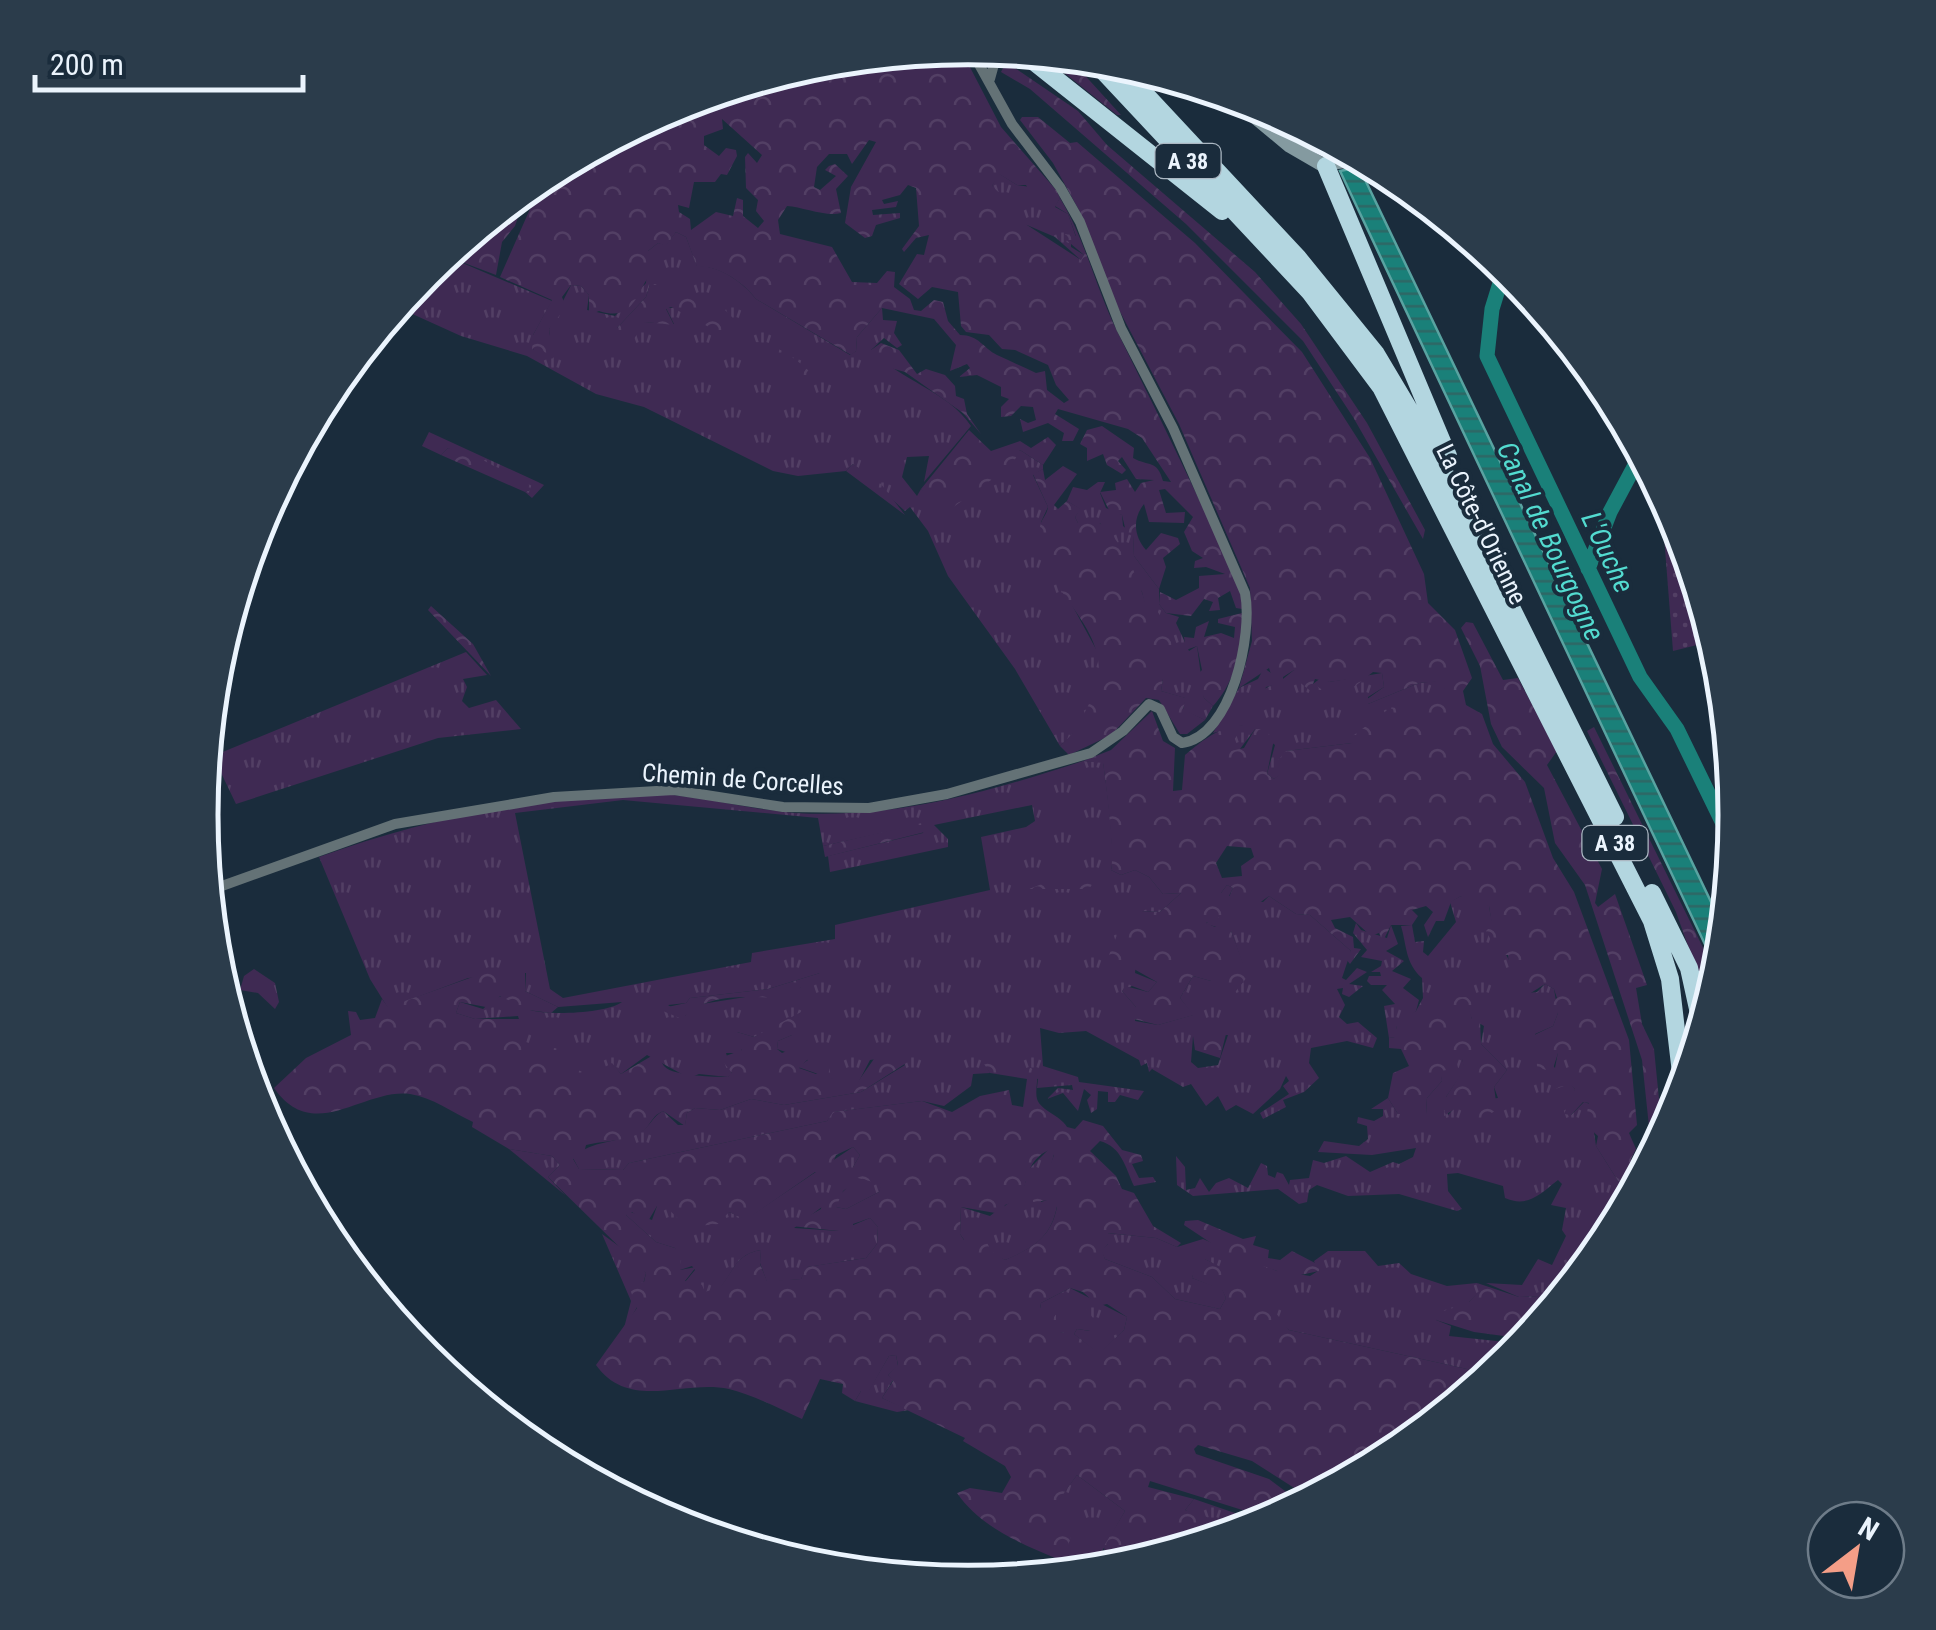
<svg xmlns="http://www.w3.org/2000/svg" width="1936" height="1630" viewBox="0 0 1936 1630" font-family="'Roboto Condensed',sans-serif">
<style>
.grass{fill:url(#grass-tufts);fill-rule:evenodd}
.forest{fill:url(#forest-crowns);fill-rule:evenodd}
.park{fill:url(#park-dots)}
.water{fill:url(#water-rules);stroke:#59a3a1;stroke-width:2.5}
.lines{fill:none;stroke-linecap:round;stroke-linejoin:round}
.river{stroke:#1a8079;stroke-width:15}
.street{stroke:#647276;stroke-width:10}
.secondary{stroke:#849aa0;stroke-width:14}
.highway{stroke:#b3d6e0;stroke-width:18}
.labels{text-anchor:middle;stroke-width:8;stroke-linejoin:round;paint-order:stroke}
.shield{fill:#1a2c3c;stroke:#acb8c3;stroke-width:2.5}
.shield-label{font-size:22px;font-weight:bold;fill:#ebf4fd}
.street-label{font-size:25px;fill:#ebf4fd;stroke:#1a2c3c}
.water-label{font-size:28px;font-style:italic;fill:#53dbd0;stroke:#1a2c3c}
.rim{fill:none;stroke:#ebf4fd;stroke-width:5}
</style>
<defs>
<pattern id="grass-tufts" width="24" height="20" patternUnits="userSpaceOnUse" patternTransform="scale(2.5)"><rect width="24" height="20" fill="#3f2a53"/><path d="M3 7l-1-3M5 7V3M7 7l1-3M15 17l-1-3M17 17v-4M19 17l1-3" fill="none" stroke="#523f64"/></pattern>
<pattern id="forest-crowns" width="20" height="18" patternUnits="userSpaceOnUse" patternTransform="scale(2.5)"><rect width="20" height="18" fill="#3f2a53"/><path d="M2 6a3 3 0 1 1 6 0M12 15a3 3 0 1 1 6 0" fill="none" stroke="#523f64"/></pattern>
<pattern id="park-dots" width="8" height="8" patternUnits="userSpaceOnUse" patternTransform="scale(2.5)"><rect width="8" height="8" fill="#3f2a53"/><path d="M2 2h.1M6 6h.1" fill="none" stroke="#523f64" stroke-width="1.8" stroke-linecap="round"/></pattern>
<pattern id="water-rules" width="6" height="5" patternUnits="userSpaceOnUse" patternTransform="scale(2.5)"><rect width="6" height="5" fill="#1a8079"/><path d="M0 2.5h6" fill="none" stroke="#2e6765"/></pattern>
</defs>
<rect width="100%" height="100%" fill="#1a2c3c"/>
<path class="grass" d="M998,173L1017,185L1057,191L1060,198L1055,207L1068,214L1076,237H1071V247L1084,255L1082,261L1055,237L1027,225L994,191L992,186Z
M676,232L686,237L697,266C718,265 743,282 756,299L850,355L856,351L857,337L882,308L883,320L897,321L894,333L902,345L897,348L884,338L871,350C899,380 948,391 971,426L924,482L929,456L907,457L902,477L917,496L921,489L935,499C977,486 992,483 1020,450L1043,465V469L1033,475L1048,507L1041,522L1066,594L1103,662C1102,690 1082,729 1060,746L1015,669L948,576L928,531L910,507L905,511L853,464L846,471L798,476L773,471L644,407L596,394L527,356L461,336L397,307L446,256L552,301L533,335V350L550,336L549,329L571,285L581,286L589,295L587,310L615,316L646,283L648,251L658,243L666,245ZM650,284L678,308H666L674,324L645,322L617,328L646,297Z
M429,432L538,482L544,485L532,498L525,492L530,490L448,448L441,455L422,446Z
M1098,482H1105L1100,493L1106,508L1122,515L1123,526L1133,534L1134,556L1159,589V604L1166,613L1179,617L1176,623L1189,651L1197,646L1204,698L1213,706L1205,720L1183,710L1185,698L1161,691L1163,679L1142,592L1100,523H1078L1075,517L1080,509L1067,501L1073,487L1087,490Z
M466,652L487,675L463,679L467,687L462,701L469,708L496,700L521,729L438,738L236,804L213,756Z
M1264,668L1275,676L1274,685L1266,687L1262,696L1294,670L1313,684L1322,677L1329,682L1382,673L1384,687L1368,697V704L1419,683L1445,680L1446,688L1352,743L1286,751L1280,775L1274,779L1267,774L1275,745L1255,729L1237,753L1225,752L1243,725L1213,733L1239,688L1258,679Z
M1083,761L1103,762C1106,783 1116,855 1111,870L1121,875L1135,870L1149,877L1163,894L1181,893L1160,912L1141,911L1135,973L1157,982L1148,992L1132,986L1122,991L1136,1007L1135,1021L1158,1025L1193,1015L1180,998L1193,976L1211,981L1247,976L1231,931L1206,924L1221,907V893L1227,885L1233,888L1229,896L1263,902L1269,896L1296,914L1310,915L1351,951L1342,978L1346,980L1357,968L1367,972L1349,984L1363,986L1349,997L1342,994L1343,988L1337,989L1345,1005L1339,1017L1347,1024L1358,1022L1377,1038L1373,1048L1347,1041L1311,1048L1309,1063L1319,1078L1304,1092L1283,1100L1286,1107L1263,1119L1260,1113L1289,1094L1283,1086L1289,1081L1286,1076L1280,1089L1253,1114L1236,1105L1226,1111L1218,1096L1206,1106L1191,1084L1183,1087L1152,1069L1149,1072L1147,1063L1141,1066L1139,1060L1086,1031L1059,1033L1040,1028L1043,1066L1078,1077L1079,1082L1144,1091L1138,1100L1120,1095L1115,1102H1108V1092L1098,1091L1097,1109L1091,1113L1087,1100L1091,1095L1084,1089L1078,1111L1063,1093L1047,1099L1058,1088L1073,1090L1072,1085L1037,1088L1038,1079L985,1064L990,1073L973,1074L971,1086L944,1106L922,1101L834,1112L827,1121L629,1163L623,1170L579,1169L573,1158C593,1139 616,1144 640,1132C649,1128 653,1116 663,1111L678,1125H685L687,1113L695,1108L720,1110L751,1099L784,1105L861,1092L905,1065L898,1056L870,1060L858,1083H844L798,1067L808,1060L777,1049L778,1041L792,1035L784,1025L754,1037L737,1032L742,1053H726L732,1074L728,1077L699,1074L689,1078L647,1055L621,1074L612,1064L602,1079L576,1073L526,1043L518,1016L475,1019L456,1013L460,1002L483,1009C488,1005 496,997 502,996C513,995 521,1007 530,1010C549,1016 608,1013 622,1002L558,1007L525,991L526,973L468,978L388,1008L370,979L319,857C420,821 528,797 637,794C689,792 742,809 795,813C896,819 988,792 1083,761ZM623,800L818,818L823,846L926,823L923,833L828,856L830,872L948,847V839L934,825L1032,805L1035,821L1026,827L981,837L990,890L835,925V939L752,953L751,962L563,998L550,989L515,813ZM820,973L800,988L702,1004L691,1007L685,1016L668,1005L686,1003L690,998L768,989ZM1228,1035L1218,1065L1198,1068L1191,1062L1193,1036Z
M1461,896L1489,906C1494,942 1511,960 1527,993L1537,992L1545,984L1554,989L1558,1013L1553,1026L1535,1034L1536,1045L1555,1068L1558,1052H1570V1083L1575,1089L1571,1115L1584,1102L1590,1104L1596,1146L1618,1181L1637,1184L1606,1242L1562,1295L1519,1297L1486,1283L1522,1285L1538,1259L1552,1265L1566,1236L1562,1230L1566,1208L1551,1205L1562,1184L1558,1180C1540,1194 1528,1208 1505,1198L1503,1186L1458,1173L1447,1174L1448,1191L1462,1209L1457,1211L1399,1194L1348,1196L1317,1185L1309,1190L1307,1202L1299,1204L1278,1189L1193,1196L1177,1185L1176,1156L1185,1167L1186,1190L1195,1188L1200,1178L1209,1192L1216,1183L1229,1178L1248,1188L1261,1163L1267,1166L1268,1175L1275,1178L1277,1172L1283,1174L1289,1185L1290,1180L1309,1178L1313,1160L1324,1163L1346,1156L1370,1172L1393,1162L1399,1164L1413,1157L1416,1148L1372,1155L1318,1152L1324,1141L1359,1146L1368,1139L1367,1126L1357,1123L1358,1117L1374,1121L1383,1116V1109H1371L1388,1098L1398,1114H1426L1427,1098L1442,1081L1440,1071L1455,1059H1462L1465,1069L1446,1097L1448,1115L1460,1102L1498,1098L1494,1087L1507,1070L1481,1044L1484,1026L1472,1019L1468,1009L1423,998L1422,978C1405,963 1407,946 1401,926L1412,925L1415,942L1424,941L1423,952L1428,956L1456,922L1450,902Z
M1356,923L1361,930L1387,938L1391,925L1398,944L1386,951L1404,961L1392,971L1411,979L1403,988L1419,1000L1416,1011L1396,1027V1037L1389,1038L1384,1006L1395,1004L1382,990L1387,985H1371L1367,981L1369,976H1381L1380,972H1371L1381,966L1382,961L1361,957L1367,950L1353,933Z
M254,969L275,983L279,1002L275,1009L258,993L240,990L244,976Z
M853,1147L860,1155L853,1167L882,1184L879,1192L846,1209L836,1207L837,1197L847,1188L794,1228L839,1231L870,1218L878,1227L877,1244L866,1258L807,1267L801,1279L767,1282L760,1263L761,1250C736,1254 734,1271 720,1288L704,1293L685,1282L695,1270L692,1266L680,1270L675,1248L656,1242L626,1215L628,1211L652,1220L657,1206H666L699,1223L729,1212L746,1219Z
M509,1149L552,1156L560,1165L548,1177L565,1195Z
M1049,1149L1054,1154L1041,1202L1050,1199L1057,1206C1051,1238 1033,1248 1005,1260L965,1241L960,1234L961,1207L990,1216C1006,1203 1028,1197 1026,1172Z
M1107,1233L1156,1238L1177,1247L1203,1239L1277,1271L1310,1276L1318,1271L1314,1261L1328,1251H1365L1378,1266L1399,1263L1411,1274L1447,1286L1477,1283L1482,1289L1469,1302L1436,1320L1451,1326L1449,1336L1515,1343L1514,1353L1490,1374L1289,1330L1238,1278L1205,1259L1195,1268L1192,1278L1222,1289L1226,1298L1220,1309L1175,1299L1152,1277L1105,1259L1101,1250L1108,1244Z
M602,1234L634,1257L646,1273L637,1307L623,1332L631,1301Z
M1070,1288L1127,1317L1124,1330L1099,1354L1074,1334L1077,1329L1090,1331L1079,1316L1065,1333L1056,1332L1040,1309L1041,1303Z
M896,1355L898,1366L888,1375L893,1380L882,1398L909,1410L897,1412L855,1401L861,1391L869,1390L889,1356Z
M1077,1475L1125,1511L1101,1553L1150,1538L1156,1544L1148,1559L1117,1568L1076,1572L1062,1561L1064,1546L1050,1511Z
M1194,1499L1264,1523L1221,1537L1220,1525L1185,1510Z"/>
<path class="forest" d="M960,48L1001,127L1057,191L1030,192L1026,185H1017L999,174L992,186L1026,218L1027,225L1081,260L1084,255L1064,238L1065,234L1076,236L1068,214L1055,206L1060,198C1087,244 1095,286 1117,331C1160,419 1203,505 1243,594L1242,609L1236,608L1230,591L1218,598L1220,610L1209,611L1213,602L1204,599L1191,616L1166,613L1159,604L1160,592L1176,600L1199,588V576L1225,574L1206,567L1194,568L1195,561L1203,558L1192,551L1184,532L1193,517L1165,489L1159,490L1166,513L1185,512L1184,523L1149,522L1144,504C1132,519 1134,536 1146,550L1161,533L1178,538L1180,544L1163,558L1166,567L1159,589L1134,556L1133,535L1126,532L1122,515L1110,512L1100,492L1116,490L1115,483L1127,479L1135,492L1141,483L1154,480L1136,479L1122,457L1118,461L1126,470L1122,474L1107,465L1103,454L1087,461V448L1080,444L1087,430L1102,426L1134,448L1133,458C1149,467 1157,459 1163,481L1171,482L1142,438L1128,429L1058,409L1055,414L1079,429L1073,441H1062L1064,433L1048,423L1023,432L1020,419L1028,423L1036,420L1033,407L1021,406L1011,416L1001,417V407L1009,399L1001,396V387L977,375L959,377L970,368L967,364L950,371L956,345L934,319L882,308L857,337L856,351L851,355L756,299C743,282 718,265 697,267L686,237L676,232L666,246L658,243L648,251L651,273C635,295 634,322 599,311L589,315V295L581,286L571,285L562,297L566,307L549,329L550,336L562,345L552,359L540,348L532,350L533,335L552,300L500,277L545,175L675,106L819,62ZM722,119L762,155L757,163L748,153L745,157L746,188L758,200L756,211L764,221L758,228L743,216V200L737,198L733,216L716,212L691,230L690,219L679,212L678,205L689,208L694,182H715L721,174L727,175L737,156L736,150L726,148L719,156L704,145V136L723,129ZM869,140L876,142L851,187L845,223L865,238L872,236L876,225L900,218V213L873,215L872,210L896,207L898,201L884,204L882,200L900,195L908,185L916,188L919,226L902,249L904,252L916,238L929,235L924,255L917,254L899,284L918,299L932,287L958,292L961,326L966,332L989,335L1002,349L1015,350L1048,365L1056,385L1069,400L1064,403L1047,390L1045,371L1036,373C1023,367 1010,361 997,355C983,348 979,335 960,335L948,321L943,302L934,300L921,311L914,310L910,299L894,287L895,272L887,271L877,283L852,282L832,247L780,234L778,220L787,206C803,207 826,217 841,213L836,189L848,176L835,164L829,166L825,170L836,176L820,190L814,187L817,167L829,154H847L852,164Z
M1042,55L1070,59L1121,115H1117Z
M1006,62L1078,111L1107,145L1255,272L1301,324L1367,423L1425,530L1423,539L1353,417L1303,341L1186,224L1030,89L1001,72Z
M1022,117H1038L1070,143L1077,142L1195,243L1302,352L1370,458L1424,574L1428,603L1455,630L1472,678L1463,691L1466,705L1482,714L1493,744L1525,782L1553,858L1574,892L1629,1040L1637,1125L1629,1133L1636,1149L1631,1159L1637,1169L1636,1184L1618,1181L1596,1146L1598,1136C1586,1125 1585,1119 1589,1103L1583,1102L1571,1115L1564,1114L1575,1089L1570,1084L1555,1089L1560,1075L1569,1073L1570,1053H1558L1552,1072L1537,1067L1536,1046L1528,1038L1553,1026L1558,1013L1547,1004L1557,998L1554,989L1545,984L1523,998L1512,994L1508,955H1499L1486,931L1492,925L1489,906L1469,905L1461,896L1451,902L1444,921H1436L1428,937L1424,925L1433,912L1426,906L1412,910L1418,916L1412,925H1391L1383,941L1379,933L1371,936L1350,917L1331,920L1335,928L1353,937L1354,948L1361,949L1350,964L1346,959L1351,951L1310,915L1296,914L1269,896L1255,906L1229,897L1233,888L1227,885L1221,893L1225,915L1206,923L1215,927L1234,917L1239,923L1231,931L1248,976L1236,991L1225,995L1211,981L1193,976L1180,998L1194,1015L1158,1025L1126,1017L1136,1007L1122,991L1125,986L1148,992L1157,982L1109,955L1123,920L1141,911L1160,912L1181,893L1163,894L1149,877L1135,870L1121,875L1111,870C1115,858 1106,782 1103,763L1083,761L1111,750L1152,711L1163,741L1175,748L1173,791L1182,790L1185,755C1203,740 1220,726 1244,725L1226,752L1244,748L1255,729H1263L1274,739L1267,774L1274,779L1279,775L1274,765L1286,751L1352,743L1354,735L1386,711L1445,688V681L1419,683L1368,704L1363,702L1384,687L1382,673L1373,672L1354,687L1350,679L1329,682L1315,679L1313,684L1326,692L1317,696L1298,681L1294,670L1283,677L1284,697L1274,702L1262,697V690L1274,684L1269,668L1239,688L1252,641L1250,588L1179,424L1116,304L1080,212L1053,163L1020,120ZM1227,846L1251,848L1254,857L1241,866L1242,876L1222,878L1216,863Z
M528,188L515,226L502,242L496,275L446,256Z
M650,284C677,284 734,301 739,332L724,335L671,307L666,309L674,325L645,322L630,345L622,344L617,328L646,297Z
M755,342C775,343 795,358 809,371V378L804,380L769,358L753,357L748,344Z
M881,343L899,350L917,374L926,369L945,375L955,386L956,396L964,399L967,414L981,434L963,413L905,372L869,362L871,350Z
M969,430L991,451L1020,441L1031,448L1048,437L1056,445L1043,465L1020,450L1012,465L945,513L921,489Z
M448,448L481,459L531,486L530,490L525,492L441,455Z
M853,464L881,484L905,515L846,471Z
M1063,466L1077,474L1054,505L1058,509L1067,501L1081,509L1075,517L1078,523L1094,519C1121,536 1138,576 1146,605L1154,606L1168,628L1178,660L1163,679L1161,691L1186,698L1183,709L1205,720L1187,734H1180L1159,700L1146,698L1111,735L1069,755L1060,746C1074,735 1082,718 1090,702C1128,631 1033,593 1040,527C1041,519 1047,515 1048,507L1033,474L1043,469L1045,480Z
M431,606L473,644L491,676L428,610Z
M1242,613C1246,643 1234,684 1213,706L1204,698L1196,676L1202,670L1197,646L1186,650L1184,637L1194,638L1196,627L1209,621L1204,637L1221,633L1234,638L1235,627L1218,623V619Z
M1466,622L1473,623L1503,680L1518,678L1557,751L1547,765L1602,869L1595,903L1598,907L1615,894L1647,985L1636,988L1642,1024L1654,1049L1662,1129L1654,1133L1652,1155L1642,1060L1585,885L1555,843L1544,788L1502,747L1491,724L1480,666L1461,628Z
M1594,727L1717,976L1709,1005L1676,912L1587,731Z
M926,822L929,831L825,857L823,846Z
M1055,879L1095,880L1089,889H1029Z
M518,961H525V991L558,1007L551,1013L528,1010L500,996L491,1008L460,1002L456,1013L475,1019H528L526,1043L577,1052L580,1057L571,1068L602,1078L603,1068L612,1063L621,1074L655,1054C660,1058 661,1063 665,1067C673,1076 716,1077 728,1077L732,1073L720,1058L742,1050L729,1043V1035L737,1032L754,1037L803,1011L806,1016L792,1035L778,1041L777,1049L782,1053L795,1048L798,1053L812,1055L799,1068L816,1074L829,1066L831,1078L857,1083L876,1056L909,1055L911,1060L861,1092L784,1105L751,1099L720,1110L695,1108L687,1113L685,1126L663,1111C652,1116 653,1121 645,1129C631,1142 605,1140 586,1145L584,1153L573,1159L579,1169L623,1170L629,1163L827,1121L833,1112L922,1101L952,1112L980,1096L1009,1090L1012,1105L1023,1107L1027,1079L990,1073L984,1064L997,1059L1003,1068H1031L1037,1073C1038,1081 1035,1092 1037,1099C1041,1111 1060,1115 1067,1127L1075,1129L1083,1120L1103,1126L1122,1150L1141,1155L1143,1161L1132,1164L1139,1178L1153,1177L1156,1182L1134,1186C1125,1167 1122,1147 1100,1141L1090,1151L1116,1176L1122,1189L1134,1193L1153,1226L1181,1243L1177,1247L1156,1238L1108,1233V1244L1102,1250L1105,1259L1152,1277L1175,1299L1220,1309L1226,1298L1222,1290L1192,1278L1194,1268L1187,1261L1190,1257L1205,1259L1277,1296L1276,1313L1289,1330L1490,1374L1394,1453L1310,1498L1252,1461L1198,1445L1194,1449L1196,1454L1269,1479L1301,1503L1271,1519L1150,1481L1148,1487L1194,1499L1185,1510L1207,1517L1224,1532L1148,1559L1156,1544L1150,1538L1137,1555L1105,1558L1104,1546L1125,1511L1077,1475L1051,1511L1074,1529L1062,1561C1023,1544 982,1529 957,1493L970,1488L1002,1493L1011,1477L1005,1466L963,1441L965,1438L882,1398L893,1381L888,1375L898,1365L896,1355L889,1356L869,1391H861L855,1401L842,1393L843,1384L820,1379L802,1419C779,1409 754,1395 729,1389C683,1379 630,1412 596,1365L637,1308L628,1284L644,1282L646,1273L548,1177L560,1165L552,1156L509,1149L472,1127L473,1122C453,1113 432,1097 410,1094C363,1088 314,1145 274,1088L306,1058L351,1035L348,1011L356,1012L360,1020L375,1018L382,999L388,1007ZM853,1147L860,1155L853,1167L854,1177L881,1184L879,1192L846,1209L836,1207L846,1184L822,1199L821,1209L791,1226L839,1231L846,1237L854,1235L853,1224L870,1218L878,1227L877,1244L866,1258L806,1267L801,1279L767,1281L760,1264L761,1250C736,1254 734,1271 720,1287L705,1292L702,1285L685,1281L696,1267L680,1270L681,1258L675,1248L656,1242L626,1215L632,1212L647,1223L657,1206H665L687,1227L718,1224L729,1212L746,1220L815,1172H829L836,1155ZM1049,1150L1054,1155L1042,1187L1033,1197V1202L1050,1200L1057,1207C1051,1238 1032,1248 1005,1260L991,1251L983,1234L969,1231L964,1240L960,1234L961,1207L1001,1214L1005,1205L1021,1199C1028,1178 1027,1160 1049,1150ZM1070,1288L1083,1292L1098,1306L1107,1304L1127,1317L1124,1330L1099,1353L1074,1334L1077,1329L1091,1331L1097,1324L1083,1304L1064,1333L1056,1331V1315L1040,1308L1041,1303Z
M820,973L826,975L823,981L800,988L795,998C759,999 710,988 682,1019L658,1009L686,1003L690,998L768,989Z
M1467,997L1473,1004L1469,1009L1472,1019H1480L1481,1044L1507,1070L1494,1087L1497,1109L1479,1123L1461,1112L1465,1102L1444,1116L1446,1097L1464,1069L1462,1059H1456L1458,1068L1441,1071L1442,1081L1427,1098L1426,1114L1413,1124L1407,1121L1409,1114H1398L1388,1098L1393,1073L1409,1066L1401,1049L1389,1048V1038L1395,1037L1397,1022L1416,1011L1423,998Z
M1206,1025L1227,1030L1220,1058L1195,1050L1193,1036Z
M1198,1220L1243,1239L1256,1236L1253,1245L1269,1250L1268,1258L1280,1260L1292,1251L1319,1265V1271L1282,1279L1277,1271L1223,1251L1184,1225L1185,1221Z
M1477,1283L1519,1297L1562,1295L1526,1339L1474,1332L1436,1320L1440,1312L1453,1308L1455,1302H1469L1481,1289Z"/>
<path class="park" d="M1681,535L1713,641L1673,651L1664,536Z"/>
<path class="water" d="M1359,167L1724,929L1718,972L1340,171Z"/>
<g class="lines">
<path class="river" d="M1505,267L1492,309L1487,356L1640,677L1677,729L1733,844
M1588,569L1610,512L1641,454"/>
<path class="street" d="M990,79L998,50
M208,891L395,824L554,797L674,790L783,807L869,808L947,794L1091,753L1123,731L1149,704L1160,709L1173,737L1182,743C1232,736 1253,634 1245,593L1173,428L1121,328L1080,222L1060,187L1012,124L970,48"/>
<path class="secondary" d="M1231,97L1290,146L1321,164L1362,159"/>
<path class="highway" d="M1023,53L1222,211
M1093,60L1310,292L1381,387L1652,921L1670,979L1683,1090
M1115,62L1298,258L1376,354L1432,448L1615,817
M1326,166L1448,456
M1652,893L1689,968L1702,1027"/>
</g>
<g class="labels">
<g class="shield">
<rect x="1155.5" y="144" width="65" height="34" rx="8"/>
<rect x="1582.5" y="826" width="65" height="34" rx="8"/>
</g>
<g class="shield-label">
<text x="1188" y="169">A 38</text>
<text x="1615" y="851">A 38</text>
</g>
<g class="street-label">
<text transform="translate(1482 524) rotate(64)" y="9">La Côte-d'Orienne</text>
<text transform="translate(743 779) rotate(4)" y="9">Chemin de Corcelles</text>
</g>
<g class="water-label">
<text transform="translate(1551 541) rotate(65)" y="10">Canal de Bourgogne</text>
<text transform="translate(1608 552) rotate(65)" y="10">L'Ouche</text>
</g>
</g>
<path d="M0 0H1936V1630H0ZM218 815a750 750 0 1 1 1500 0a750 750 0 1 1-1500 0Z" fill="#2b3c4b" fill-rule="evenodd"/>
<path class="rim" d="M218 815a750 750 0 1 1 1500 0a750 750 0 1 1-1500 0Z"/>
<g transform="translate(1856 1550) rotate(31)"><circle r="48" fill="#1a2c3c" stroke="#6e7c89" stroke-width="2.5"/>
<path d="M0-8L18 38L0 25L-18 38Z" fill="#f49e87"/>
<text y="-15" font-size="28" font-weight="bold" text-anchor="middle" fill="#ebf4fd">N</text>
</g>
<path d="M35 75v15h268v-15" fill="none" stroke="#ebf4fd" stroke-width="5"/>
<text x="50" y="75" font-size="30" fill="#ebf4fd" stroke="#1a2c3c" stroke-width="8" paint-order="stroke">200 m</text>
</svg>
